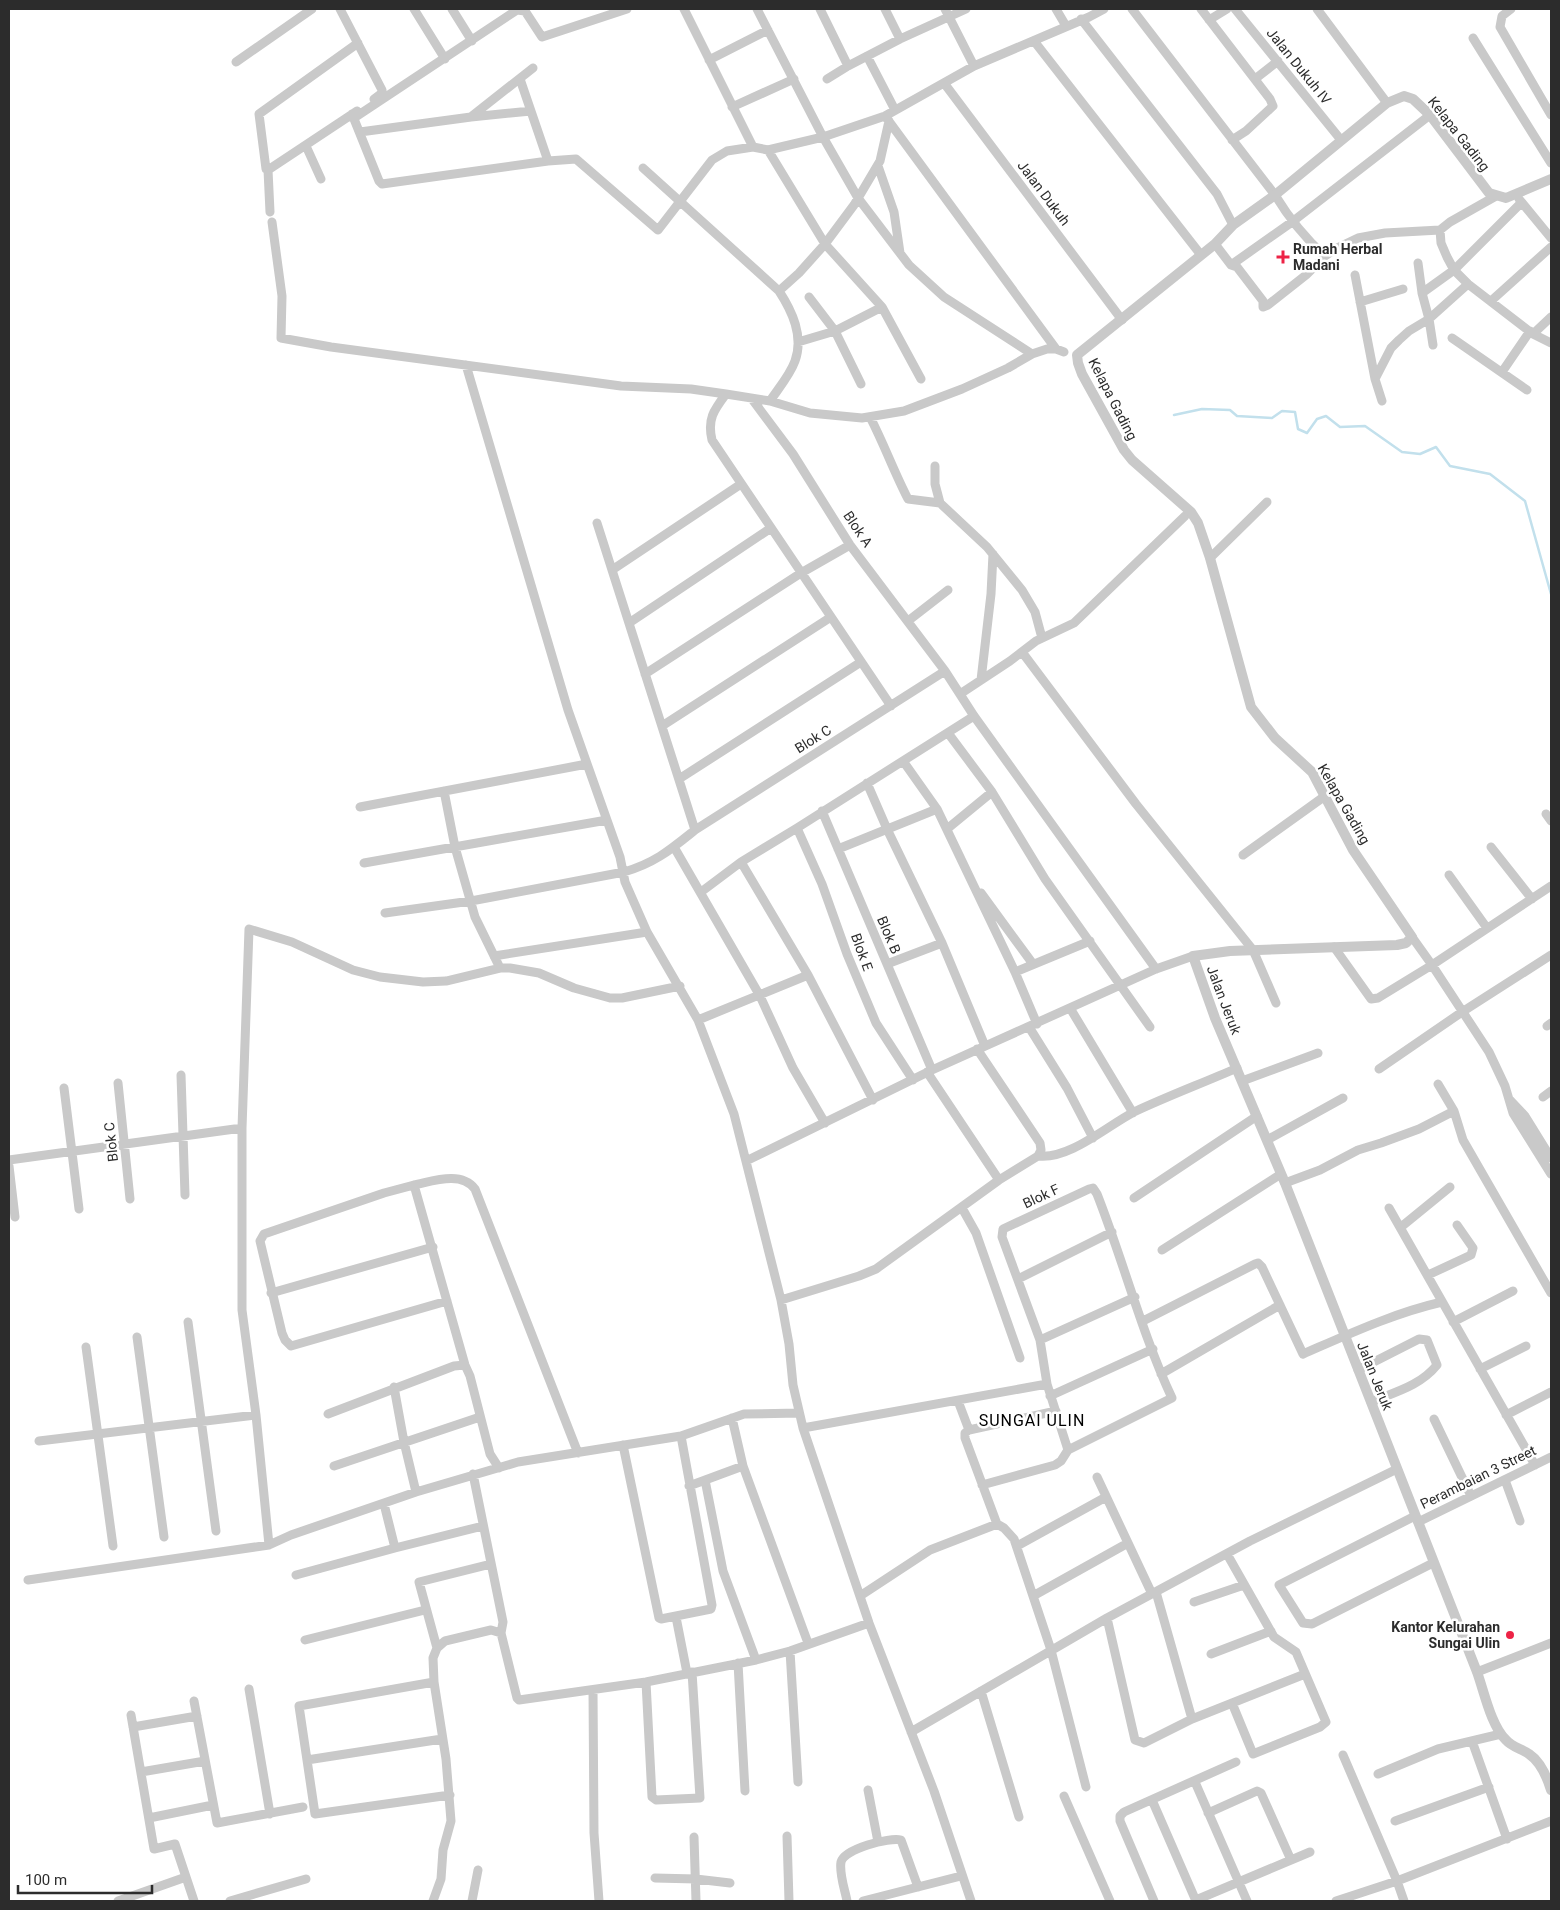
<svg xmlns="http://www.w3.org/2000/svg" width="1560" height="1910" viewBox="0 0 1560 1910" font-family="Roboto,sans-serif">
<style>
.lines{fill:none;stroke-linecap:round;stroke-linejoin:round}
.stream{stroke:#c2e0ec;stroke-width:2.5}
.minor{stroke:#c9c9c9;stroke-width:9}
.tertiary{stroke:#c9c9c9;stroke-width:10}
.poi-dot{fill:#ed2346;stroke:#fff;stroke-width:2}
.labels{text-anchor:middle;stroke-width:5;stroke-linejoin:round;paint-order:stroke}
.street-label{font-size:14px;fill:#2c2c2c;stroke:#fff}
.poi-label{font-size:14px;font-weight:bold;fill:#2c2c2c;stroke:#fff;text-anchor:start}
.quarter-label{font-size:16px;letter-spacing:1px;fill:#000;stroke:#fff}
</style>
<rect width="100%" height="100%" fill="#fff"/>
<g class="lines">
<path class="stream" d="M1174,415L1202,409L1230,410L1237,416L1272,418L1282,411L1295,412L1298,429L1307,433L1317,419L1326,416L1340,427L1365,426L1402,452L1420,454L1436,447L1450,466L1490,474L1525,501L1551,594"/>
<path class="minor" d="M340,9L382,90V93L374,99
M414,9L445,59
M452,9L472,41
M684,9L753,147
M757,9L823,137L858,198L909,265L944,297L1032,354
M820,9L848,66
M885,9L900,39
M945,9L974,66
M1056,9L1066,26
M1132,9L1275,195C1289,218 1305,238 1325,256
M1201,9L1270,99L1273,106L1246,131L1232,140
M1235,9L1341,140
M1317,9L1387,103
M1511,9L1502,16L1500,27L1551,115
M1081,19L1217,194L1233,225
M1209,20L1227,9
M1473,38L1551,163
M1034,41L1201,255
M867,56L895,110
M709,60L768,30
M236,62L312,9
M520,79L548,161
M827,79L848,66L900,39L966,9
M1255,79L1278,61
M944,83L1122,320
M732,107L794,79
M352,114L379,181L382,184L548,161L576,159L658,230L712,160L727,151L753,147L768,150L823,137L885,116L974,66L1089,17L1104,9
M472,116L533,68
M885,116L1056,349
M354,118L517,10L525,11L542,37L627,9
M360,132L471,117L531,111
M306,146L321,179
M768,150L825,244L882,307L921,379
M878,166L894,212L900,253
M643,168L779,291C792,311 804,336 795,361C790,375 778,389 770,401
M268,170L357,111
M1496,196L1450,222L1440,230L1441,243L1447,257L1454,270L1468,284L1533,334L1551,343
M1519,199L1551,238
M270,212L268,170L266,169L259,114L358,43
M272,222L282,296L281,338L331,347L621,386L691,389L726,394L770,401L810,413L862,418L904,411L962,389L1008,368L1032,354L1047,349H1056L1064,352
M1215,244L1231,265L1237,267L1263,301V307L1268,305L1306,275L1325,256L1335,249L1358,238L1385,233L1440,230
M1418,263L1422,293
M1231,265L1292,222L1430,115
M1355,275L1375,379
M779,291L799,273L825,244L854,205L880,161L889,121
M809,297L835,331L861,384
M1491,301L1551,247
M1360,302L1403,289
M1533,334L1551,317
M1452,338L1527,390
M798,342L835,331L882,307
M1433,345L1429,319L1422,293L1454,270L1521,203
M466,365L568,710L620,857L625,882L647,932L698,1020L734,1114L781,1300L789,1344L793,1385L803,1428L869,1623L934,1791L971,1901
M1502,372L1530,331
M726,394C714,410 707,419 712,440L891,706
M752,399L793,454L850,545L945,671L974,716L1156,969
M1382,401L1375,379L1391,348L1399,340L1409,331L1429,319L1468,284
M870,417C884,444 894,472 908,499L940,503L987,547L1022,590L1035,612L1042,638
M935,466V484L940,503
M597,523L695,830
M1210,558L1267,502
M612,570L741,484
M908,621L948,590
M629,623L771,528
M1022,652L1136,804L1253,950L1276,1003
M645,674L801,573L850,545
M981,680L991,594L993,554
M960,694L1010,661L1036,641L1074,623L1185,516
M662,726L831,617
M948,733L992,792L1045,879L1150,1027
M903,761L937,809L1015,972L1037,1024
M679,779L861,662
M867,783L887,829L942,943L985,1046
M444,791L455,847L475,917L500,968
M360,807L587,764
M822,811L932,1070
M1546,814L1551,821
M797,828L822,884L847,954L876,1023L913,1080
M947,829L992,792
M674,847L760,996L793,1068L825,1123
M1491,847L1532,899
M838,849L937,809
M1243,855L1325,796
M741,862L808,975L873,1100
M364,863L607,820
M1449,875L1487,928
M701,892L741,862L797,828L974,716
M981,893L1033,964
M385,913L471,901L624,872C655,863 670,850 695,830L945,671
M1412,937L1432,965L1551,886
M1334,947L1371,999L1378,998L1432,965L1489,1052L1505,1086L1513,1113L1551,1174
M494,956L647,932
M887,964L942,943
M1015,972L1090,941
M1070,1008L1133,1113
M698,1020L808,975
M1547,1026L1551,1023
M1029,1027L1067,1088L1093,1138
M1379,1069L1462,1012L1551,955
M927,1072L999,1180
M181,1075L185,1195
M1242,1081L1318,1053
M118,1083L130,1199
M1438,1084L1454,1111L1463,1140L1551,1293
M64,1088L79,1209
M1543,1097L1551,1091
M1510,1100L1525,1116L1551,1158
M1267,1140L1343,1098
M1038,1156C1069,1160 1107,1126 1134,1112C1168,1096 1203,1083 1237,1068
M9,1160L242,1128
M746,1161L932,1070L1156,969L1193,956
M9,1166L15,1217
M1285,1183L1320,1170L1358,1150L1381,1143L1419,1129L1454,1111
M414,1185C434,1181 461,1171 475,1189L578,1453
M1134,1198L1257,1116
M962,1208L976,1233L1020,1358
M1389,1208L1535,1465
M1401,1227L1450,1187
M1162,1250L1281,1174
M1428,1275L1471,1255L1473,1248L1457,1225
M1018,1279L1112,1232
M271,1293L433,1247
M781,1300L859,1276L876,1269L999,1180L1038,1156L1041,1150L1040,1143L977,1049
M447,1301L291,1346L285,1340L282,1333L260,1241L264,1234L384,1193L414,1185L465,1365L470,1376L490,1454L499,1468
M1143,1321L1255,1264L1258,1263L1262,1267L1303,1354C1349,1334 1394,1313 1442,1302
M188,1322L216,1531
M1453,1322L1513,1291
M137,1337L164,1537
M1040,1340L1135,1297
M86,1347L113,1546
M1480,1369L1526,1346
M1358,1370L1419,1339L1427,1340L1437,1365C1420,1386 1395,1392 1371,1402
M1161,1374L1280,1305
M394,1387L404,1442L416,1492
M1050,1396L1153,1349
M958,1401L969,1430
M328,1414L454,1366L465,1365
M1506,1415L1551,1392
M732,1418L743,1466L808,1643
M1434,1419L1471,1496
M803,1428L1047,1384
M969,1430L965,1433V1438L997,1524L1004,1528L1014,1539L1051,1650L1086,1787
M969,1430L1056,1411
M39,1441L256,1415
M623,1445L659,1618L661,1619L711,1609L712,1605L681,1436
M334,1466L480,1417
M473,1474L503,1622L501,1633L517,1698L519,1700L646,1682L756,1660L790,1651L869,1623
M1097,1477L1152,1594
M705,1480L723,1571L756,1660
M1505,1480L1520,1521
M982,1485L1055,1465L1061,1461L1068,1450L1172,1398C1142,1334 1123,1260 1097,1194L1093,1188L1089,1189L1003,1229L1002,1237L1040,1340L1047,1384L1068,1450
M689,1486L743,1466
M384,1504L395,1548L483,1526
M1415,1516L1279,1585L1303,1623L1312,1624L1433,1563
M1418,1522L1551,1457
M269,1545L291,1535L416,1492L518,1462L681,1436L744,1414L799,1413
M1017,1546L1106,1497
M1227,1554L1274,1637L1296,1652L1326,1722L1320,1727L1253,1754L1232,1703
M296,1575L395,1548
M28,1580L269,1545L256,1415L242,1310V1128L249,929L292,942L353,970L380,977L423,982L446,981L500,968H510L539,973L574,988L610,998H622L680,986
M1156,1592L1192,1719
M860,1596L930,1550L997,1524
M1033,1596L1128,1543
M1194,1602L1244,1585
M676,1617L687,1673
M1107,1618L1135,1740L1144,1743L1192,1719L1305,1674
M305,1640L425,1610
M437,1648L419,1582L491,1564
M790,1651L798,1782
M1211,1654L1271,1631
M738,1663L745,1791
M1477,1672L1551,1643
M646,1682L652,1797L656,1800L700,1798L692,1672
M249,1689L270,1814
M593,1690L594,1833L599,1901
M981,1691L1019,1817
M194,1701L217,1823L303,1807
M131,1715L154,1849L175,1844L194,1901
M133,1727L197,1716
M911,1732L1107,1618L1250,1541L1397,1469
M442,1739L307,1760L315,1814L450,1795
M1472,1741L1507,1839
M1343,1755L1397,1881L1404,1901
M307,1760L299,1706L434,1682
M141,1772L205,1761
M1378,1774L1438,1749L1501,1734
M1195,1782L1247,1901
M868,1790L878,1842
M1064,1796L1110,1901
M1152,1800L1196,1901
M1208,1813L1257,1791L1261,1793L1291,1860
M149,1818L213,1805
M1395,1821L1489,1787
M787,1836L789,1901
M694,1837L696,1901
M655,1878L696,1879L730,1883
M1196,1900L1310,1852
M118,1901L186,1877
M230,1901L306,1879
M433,1901L441,1879L443,1850L451,1821L446,1759L434,1682L433,1658L437,1648L445,1641L491,1630L501,1633
M472,1901L478,1870
M847,1901C845,1890 839,1874 841,1862C844,1849 889,1837 901,1840L918,1887
M863,1901L961,1876
M1154,1901L1120,1821V1816L1124,1812L1236,1762
M1336,1901L1397,1881L1551,1821"/>
<path class="tertiary" d="M1551,179L1506,198L1489,193L1430,115L1413,99L1404,96L1387,103L1275,195L1233,225L1215,244L1077,355L1078,363L1082,374L1124,450L1132,460L1191,512L1198,523L1210,558L1251,707L1275,738L1312,772L1353,850L1412,937L1406,943L1397,945L1230,951L1193,956L1215,1018L1285,1183L1477,1672C1484,1691 1491,1726 1506,1740C1512,1747 1522,1749 1529,1754C1541,1762 1547,1777 1551,1790"/>
</g>
<g class="poi-dot">
<path d="M1280.5 249.5h5v5h5v5h-5v5h-5v-5h-5v-5h5z"/>
<circle cx="1510" cy="1635" r="5"/>
</g>
<g class="labels">
<g class="street-label">
<text transform="translate(1299 66) rotate(51)" y="5">Jalan Dukuh IV</text>
<text transform="translate(1459 134) rotate(52)" y="5">Kelapa Gading</text>
<text transform="translate(1044 193) rotate(53)" y="5">Jalan Dukuh</text>
<text transform="translate(1113 399) rotate(63)" y="5">Kelapa Gading</text>
<text transform="translate(858 529) rotate(56)" y="5">Blok A</text>
<text transform="translate(813 739) rotate(-32)" y="5">Blok C</text>
<text transform="translate(1344 804) rotate(60)" y="5">Kelapa Gading</text>
<text transform="translate(889 935) rotate(67)" y="5">Blok B</text>
<text transform="translate(862 952) rotate(70)" y="5">Blok E</text>
<text transform="translate(1224 1000) rotate(69)" y="5">Jalan Jeruk</text>
<text transform="translate(111 1142) rotate(-96)" y="5">Blok C</text>
<text transform="translate(1041 1196) rotate(-25)" y="5">Blok F</text>
<text transform="translate(1375 1376) rotate(68)" y="5">Jalan Jeruk</text>
<text transform="translate(1478 1477) rotate(-26)" y="5">Perambaian 3 Street</text>
</g>
<g class="poi-label">
<text x="1293" y="254">Rumah Herbal<tspan x="1293" dy="16">Madani</tspan></text>
<text x="1500" y="1632" text-anchor="end">Kantor Kelurahan<tspan x="1500" dy="16">Sungai Ulin</tspan></text>
</g>
<g class="quarter-label">
<text x="1032" y="1426">SUNGAI ULIN</text>
</g>
</g>
<rect width="1560" height="1910" fill="none" stroke="#2c2c2c" stroke-width="20"/>
<path d="M18 1885v8h134v-8" fill="none" stroke="#2c2c2c" stroke-width="2.5"/>
<text x="25" y="1885" font-size="15" fill="#2c2c2c" stroke="#ffffff" stroke-width="4" paint-order="stroke">100 m</text>
</svg>
